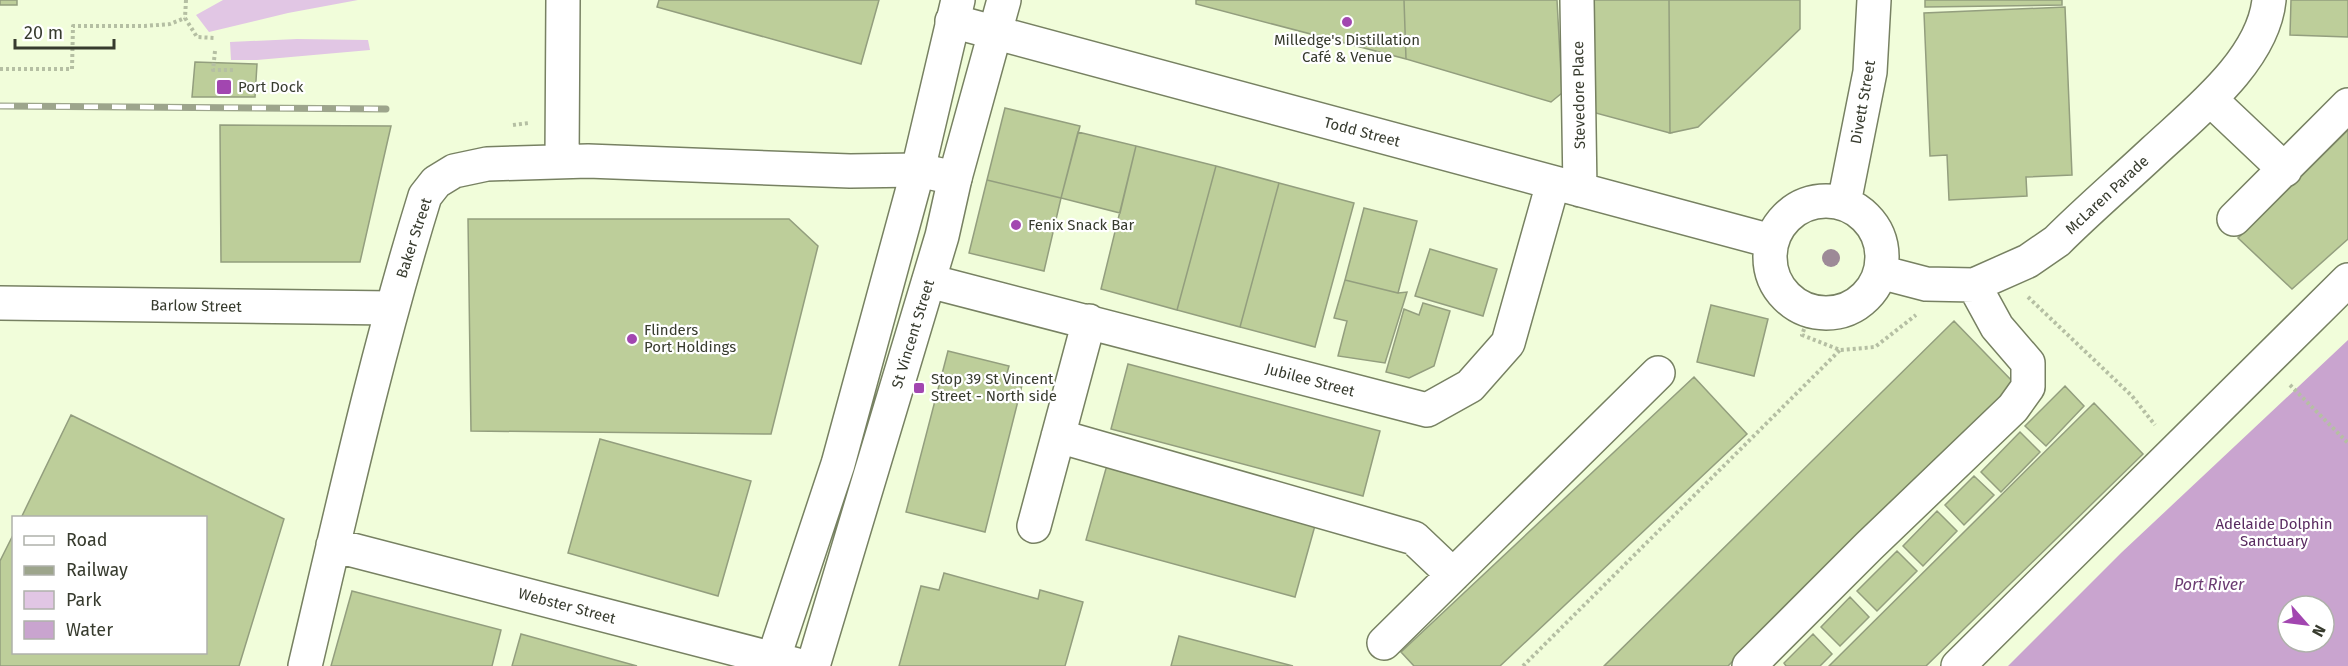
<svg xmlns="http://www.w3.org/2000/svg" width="2348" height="666" viewBox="0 0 2348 666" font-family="'Fira Sans',sans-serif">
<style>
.green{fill:#e1c6e4}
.water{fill:#c9a4cf;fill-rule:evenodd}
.building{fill:#bdce9a;stroke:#939e7e;stroke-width:1.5}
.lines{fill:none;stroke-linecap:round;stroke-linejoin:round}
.minor-casing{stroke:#778162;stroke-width:36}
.major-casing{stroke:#778162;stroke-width:36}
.path{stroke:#b5bfa3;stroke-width:4;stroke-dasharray:3 3;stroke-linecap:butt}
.minor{stroke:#fff;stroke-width:33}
.major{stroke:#fff;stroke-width:33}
.rail-casing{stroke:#9da58c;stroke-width:7}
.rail{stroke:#fff;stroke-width:4.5;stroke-dasharray:14;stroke-linecap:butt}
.tree{fill:#9d8a97}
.poi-dot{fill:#a246b0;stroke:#fff;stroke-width:2}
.labels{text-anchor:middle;stroke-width:4.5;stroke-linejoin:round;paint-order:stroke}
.poi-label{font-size:15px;fill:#373b2e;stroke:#fff;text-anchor:start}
.street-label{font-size:15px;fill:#373b2e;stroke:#fff}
.park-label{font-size:15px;fill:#592b60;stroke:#fff}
.water-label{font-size:16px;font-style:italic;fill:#6b3c72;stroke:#fff}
</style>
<rect width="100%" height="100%" fill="#f1fdda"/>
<path class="green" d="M223,0H358L288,13L209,32L196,15Z
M297,39L368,40L370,50L257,60H231L230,42Z"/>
<path class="water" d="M2348,340V666H2008L2121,553ZM2288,606H2324V642H2288Z"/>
<path class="building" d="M0,0H17V5H0Z
M659,0H879L861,64L657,7Z
M1196,0H1404L1406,59L1196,4Z
M1404,0H1557L1562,93L1551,102L1406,59Z
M1593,0H1669L1670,133L1592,112Z
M1669,0H1800V29L1698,127L1670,133Z
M1925,0H2062V5L1925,7Z
M2291,0H2348V37L2290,35Z
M2065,7L2072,175L2026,177L2027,196L1949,200L1947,155L1930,156L1924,13Z
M195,62L257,64L255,97H192Z
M1005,108L1080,126L1061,198L987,180Z
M220,125L391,126L360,262H221Z
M2348,130V239L2292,289L2238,238Z
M1078,132L1136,146L1120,213L1061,198Z
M1136,146L1216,166L1177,310L1101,289Z
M1216,166L1279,183L1240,327L1177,310Z
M987,180L1061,198L1044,271L969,253Z
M1279,183L1354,203L1315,347L1240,327Z
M1364,208L1417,221L1398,293L1345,280Z
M468,219H789L818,246L771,434L471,431Z
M1430,249L1497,269L1483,316L1415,296Z
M1345,280L1398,293L1407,292L1385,363L1338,356L1347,321L1334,318Z
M1423,303L1450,311L1434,366L1409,378L1386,372L1404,309L1419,315Z
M1711,305L1768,319L1754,376L1697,362Z
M1954,321L2014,383L1728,666H1604Z
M948,351L1009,366L1006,377L1023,381L985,532L906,512Z
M1128,364L1380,431L1363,496L1111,429Z
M1694,377L1747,434L1500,666H1414L1401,652Z
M2065,386L2084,406L2046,446L2025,426Z
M2094,403L2143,454L1926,666H1829Z
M71,415L284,519L239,666H0V561L14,533V652H206V518H21Z
M2020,432L2040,452L2001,492L1981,472Z
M600,439L751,481L718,596L568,553Z
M1107,465L1316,522L1295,597L1086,540Z
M1974,476L1994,495L1964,525L1945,505Z
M1937,511L1957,531L1923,566L1903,546Z
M1897,551L1917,571L1877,611L1857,591Z
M944,573L1038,599L1040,590L1083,602L1065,666H899L921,586L939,590Z
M352,591L501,630L492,666H331Z
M1850,597L1869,617L1840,646L1821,627Z
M521,634L637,666H512Z
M1813,634L1832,654L1820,666H1786L1784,663Z
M1179,636L1293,666H1171Z"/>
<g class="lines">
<defs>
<path id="minor" d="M1577,0L1580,190
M952,21L1771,241
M2210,99L2285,170
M562,161L563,0
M1770 257a56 56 0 1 1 112 0a56 56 0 1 1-112 0Z
M1844,203L1870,72L1874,0
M2234,219L2348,105
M1880,272L1926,284L1974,285L2028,261L2057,241C2088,210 2122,181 2154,151C2196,112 2263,60 2269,0
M929,281L1427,410L1470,386L1508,343L1553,183
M0,303L392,308
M1058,436L1414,538L1453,575
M1034,526L1089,321
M333,545L801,666
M1384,643L1658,373
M305,666C342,509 377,351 425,196L436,182L454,171L487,164L588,161L850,171L918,170L955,178
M1749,666L1869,546L2013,408L2028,387V363L1997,327L1974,285
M1958,666L2348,280"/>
<path id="major" d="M771,666L838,464L918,170L958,0
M813,666L942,236L955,178L1004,0"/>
</defs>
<use href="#minor" class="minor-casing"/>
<use href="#major" class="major-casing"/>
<path class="path" d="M186,0L185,18L197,37L215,38
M215,51L213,70H235
M0,69H72L73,26H145L170,24L185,18
M513,125L529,123
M2028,297L2132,396L2155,425
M1810,312L1802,335L1840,350L1875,347L1916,315
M2290,385L2348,443
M1523,666L1840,350"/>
<use href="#minor" class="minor"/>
<use href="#major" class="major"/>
<defs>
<path id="rail" d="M0,106L386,109"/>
</defs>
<use href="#rail" class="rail-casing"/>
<use href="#rail" class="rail"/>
</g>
<circle class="tree" cx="1831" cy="258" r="9"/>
<g class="poi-dot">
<circle cx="1347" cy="22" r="6"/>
<rect x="216" y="79" width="16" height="16" rx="3"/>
<circle cx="1016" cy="225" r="6"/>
<circle cx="632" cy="339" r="6"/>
<rect x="913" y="382" width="12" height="12" rx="3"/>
</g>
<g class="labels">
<g class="poi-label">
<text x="1347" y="45" text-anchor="middle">Milledge's Distillation<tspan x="1347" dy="17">Café &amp; Venue</tspan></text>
<text x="238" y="92">Port Dock</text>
<text x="1028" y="230">Fenix Snack Bar</text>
<text x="644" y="335">Flinders<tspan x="644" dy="17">Port Holdings</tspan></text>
<text x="931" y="384">Stop 39 St Vincent<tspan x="931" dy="17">Street - North side</tspan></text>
</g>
<g class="street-label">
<text transform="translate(1579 95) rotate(-91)" y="5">Stevedore Place</text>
<text transform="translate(1863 102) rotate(-80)" y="5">Divett Street</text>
<text transform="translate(1362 132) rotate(15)" y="5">Todd Street</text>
<text transform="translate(2107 195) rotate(-43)" y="5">McLaren Parade</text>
<text transform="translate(414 238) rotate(-72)" y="5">Baker Street</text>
<text transform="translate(196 306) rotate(1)" y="5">Barlow Street</text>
<text transform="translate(913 334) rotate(-73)" y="5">St Vincent Street</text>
<text transform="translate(1310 380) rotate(15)" y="5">Jubilee Street</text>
<text transform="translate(567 606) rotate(15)" y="5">Webster Street</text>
</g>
<g class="park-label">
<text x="2274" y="529">Adelaide Dolphin<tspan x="2274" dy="17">Sanctuary</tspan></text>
</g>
<g class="water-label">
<text x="2209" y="590">Port River</text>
</g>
</g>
<rect x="12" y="516" width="195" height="138" fill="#ffffff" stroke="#afb1ab" stroke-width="1.5"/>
<rect x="24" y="536" width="30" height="9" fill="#ffffff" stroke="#afb1ab" stroke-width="1.5"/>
<text x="66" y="546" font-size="18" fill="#373b2e">Road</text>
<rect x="24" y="566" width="30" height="9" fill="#9da58c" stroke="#afb1ab" stroke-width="1.5"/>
<text x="66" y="576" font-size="18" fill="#373b2e">Railway</text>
<rect x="24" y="591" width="30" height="18" fill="#e1c6e4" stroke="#afb1ab" stroke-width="1.5"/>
<text x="66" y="606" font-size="18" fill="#373b2e">Park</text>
<rect x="24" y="621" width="30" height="18" fill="#c9a4cf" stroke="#afb1ab" stroke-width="1.5"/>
<text x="66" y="636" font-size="18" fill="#373b2e">Water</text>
<g transform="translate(2306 624) rotate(118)"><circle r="28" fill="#ffffff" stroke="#afb1ab" stroke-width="1.5"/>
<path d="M0-4.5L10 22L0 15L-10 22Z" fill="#a246b0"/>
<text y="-9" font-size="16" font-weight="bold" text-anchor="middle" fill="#373b2e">N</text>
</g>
<path d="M15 39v9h99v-9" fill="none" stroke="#373b2e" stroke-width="3"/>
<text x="24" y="39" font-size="18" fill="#373b2e" stroke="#ffffff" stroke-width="4.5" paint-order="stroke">20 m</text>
</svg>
